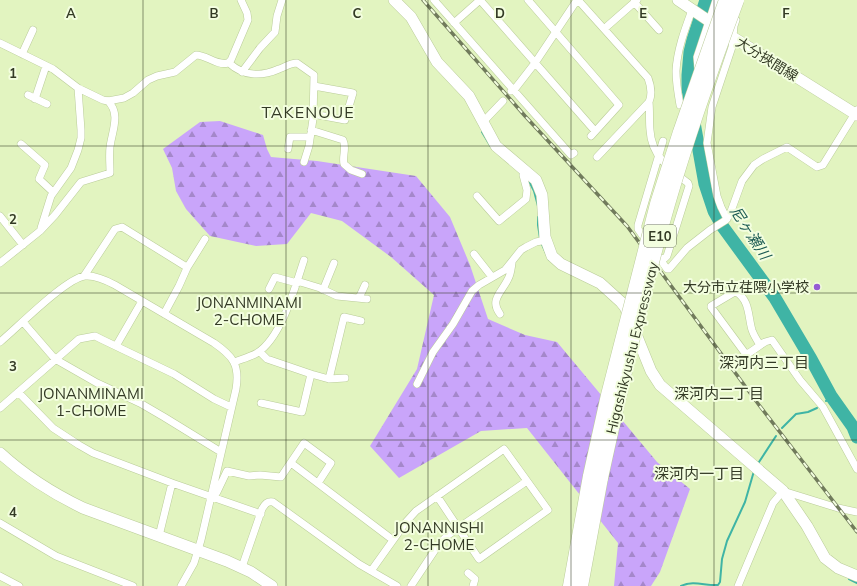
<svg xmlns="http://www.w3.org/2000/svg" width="857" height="586" viewBox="0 0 857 586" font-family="Mulish,'Noto Sans JP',sans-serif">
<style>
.forest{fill:url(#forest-firs)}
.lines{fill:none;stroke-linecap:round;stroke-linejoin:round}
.stream{stroke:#3fb4a5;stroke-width:2}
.river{stroke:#3fb4a5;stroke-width:13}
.street-casing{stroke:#bacc99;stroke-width:8}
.secondary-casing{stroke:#bacc99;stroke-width:12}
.highway-casing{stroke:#bacc99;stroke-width:15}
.street{stroke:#fff;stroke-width:7}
.secondary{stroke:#fff;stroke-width:11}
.highway{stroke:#fff;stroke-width:14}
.rail-casing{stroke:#717b5c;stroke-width:3.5}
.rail{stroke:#f3fedf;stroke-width:2;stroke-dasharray:6;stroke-linecap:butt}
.highway-bridge-casing{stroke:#bacc99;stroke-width:15;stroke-linecap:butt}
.highway-bridge{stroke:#fff;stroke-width:14}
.grid{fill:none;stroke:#333a25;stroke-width:1;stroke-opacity:0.55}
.poi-dot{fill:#945bd3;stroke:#f3fedf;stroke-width:1.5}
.labels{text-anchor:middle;stroke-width:4;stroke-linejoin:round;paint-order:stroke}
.shield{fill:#f3fedf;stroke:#6d755d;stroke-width:1}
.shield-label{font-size:13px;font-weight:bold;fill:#333a25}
.street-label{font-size:14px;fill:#333a25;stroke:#f3fedf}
.poi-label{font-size:14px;fill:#333a25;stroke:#f3fedf;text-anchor:end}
.water-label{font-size:15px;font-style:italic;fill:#1c5b53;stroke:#f3fedf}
.neighbourhood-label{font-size:15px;fill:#333a25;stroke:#f3fedf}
.quarter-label{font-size:16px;letter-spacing:1px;fill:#333a25;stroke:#f3fedf}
.grid-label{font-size:13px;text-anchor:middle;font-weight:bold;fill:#333a25;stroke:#f3fedf;stroke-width:4;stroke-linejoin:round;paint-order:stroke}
</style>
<defs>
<pattern id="forest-firs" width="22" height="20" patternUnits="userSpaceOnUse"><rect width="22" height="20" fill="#c9a5fa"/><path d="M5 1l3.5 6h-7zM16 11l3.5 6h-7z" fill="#a487ca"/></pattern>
</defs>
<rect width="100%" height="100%" fill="#e2f4c0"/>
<path class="forest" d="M220,121L263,135L267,149L271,157L317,161L416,176L450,217L470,265L488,319L525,335L557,342L657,462L690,489L660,572L651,586H614L618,543L527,428L481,431L399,478L370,446L417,369L434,295L391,257L342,221L311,213L287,244L256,246L210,236L186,209L176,191L172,168L163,149L200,122Z"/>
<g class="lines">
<path class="stream" d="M482,132L491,147
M529,181L534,191L538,206
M538,217V225L540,238
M541,242L549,260
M826,401L831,396
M782,428L796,414L808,412L817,408
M759,462L776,436
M849,579L857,583
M681,586C694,580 705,586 718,585L720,582L722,559L727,541L745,502L754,471"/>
<path class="river" d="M706,0L693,40L690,52L688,75V89L705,184L714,211L723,227L775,298L811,359L831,396L853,427L857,437"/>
<defs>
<path id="street" d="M434,0L571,155L574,153
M528,0L619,105L591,136
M578,0L648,78C651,86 652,95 649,102L597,157
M634,2L659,30
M454,23L480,0L595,131
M604,29L637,0
M0,43L53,69L78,88L103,100L108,101L124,98L133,93L148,80L157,76L175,72L196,55C207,55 216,66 228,63L231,60L248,20L247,13L241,0
M22,54L33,30
M229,63C243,76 261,77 279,69C285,67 290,63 297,63L314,75L313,119L309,146L304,162
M698,70L697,57L716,0
M242,72L260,48L275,32L277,16L282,0
M511,91L514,90L535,63L577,0
M28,95L47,104
M35,99L46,66
M649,102C650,112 649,121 650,130C651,155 670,170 688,183L689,186L667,256L665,258L660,259
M680,105C678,94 676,82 676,71C677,50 685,29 692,10
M313,114L345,120L353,93L314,86
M483,122L503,101
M311,130L343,140C347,148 342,156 344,164L351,170L362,174
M21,144L45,165L39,179L53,192
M288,149L290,137H310
M477,196L499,221L526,199L527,190L523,175L525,170
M0,216L23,245
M727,219L721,207L717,196L707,143L712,107L732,47L734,26L736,20
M41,228L51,196L71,168L78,150L81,138V130L78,88
M647,242L638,229V225L663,141
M655,252L667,269H669L687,248L710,230L726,220L730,214L742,181L754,165L763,159L787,147L817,167L823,165L857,110
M474,254L492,277
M0,263L40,231L55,215L81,182L110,173C110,164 109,155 110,147C112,131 121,114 108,101
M187,268L205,239
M84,276L115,229L122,227L185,266L187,268L179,286L164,314
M297,281L320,288L337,296L367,299
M269,289L275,277L297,283
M323,290L334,263
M359,298L365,285
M500,314C489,300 502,292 508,279C511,274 511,269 512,263
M23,322L55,359L97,383L140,403L164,417L221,452
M0,342C17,328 66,278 85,276C96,275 106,280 115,285L214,343C233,356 240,365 236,389L201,540L194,563L181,586
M760,345C757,340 754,336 752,330C748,317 750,300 736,292L733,293L711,306V307L745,353H749L765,342L772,340L800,380L823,407L857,469
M116,346L142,301
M260,352L267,359L311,374L329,379L345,378
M234,362C242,359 250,357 257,353C282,337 295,287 304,260
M329,379L344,317L361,321
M417,384L433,352L453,324L472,291L479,285L505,270L521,250L526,247L536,242L546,240
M18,392L53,428L79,445L93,453L172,483L261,514
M261,403L302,412L311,374
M0,408L79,339L95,336L103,340L174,374L214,399L231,407
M291,463L393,540
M214,497L217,492L227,471L249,476L260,475L281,477L304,443L331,463L318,483
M0,523L56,556L133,586
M159,536L172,483
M242,567L262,509C265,504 267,501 273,502L359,564L397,586
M371,571L406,522L416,511L504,449L548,510L479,559L437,496
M468,573L475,579L473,586
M0,576L19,586
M411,586L439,544L448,535L527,481
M738,586L773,503L783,491L838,508L857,512"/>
<path id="secondary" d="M394,0L411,17L437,62L469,96L496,146L536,180L542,195L545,237L552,256L561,264L600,283L621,302L625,307L651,371L660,385L783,491L807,526L825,558L838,568L857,576
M678,0L734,38L857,115
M0,453C25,476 52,493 83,508L227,561L251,572L272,586"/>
<path id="highway" d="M570,586L590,476
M581,586L601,478"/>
</defs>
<use href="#street" class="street-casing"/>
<use href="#secondary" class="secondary-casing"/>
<use href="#highway" class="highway-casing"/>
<use href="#street" class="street"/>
<use href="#secondary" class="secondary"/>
<use href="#highway" class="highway"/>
<defs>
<path id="rail" d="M423,0L525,116L627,226L759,405L857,532"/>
</defs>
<use href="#rail" class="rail-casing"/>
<use href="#rail" class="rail"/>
<defs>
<path id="highway-bridge" d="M590,476L608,395L657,204L680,132L726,0
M601,478C621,386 642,294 668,204C688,135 712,67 737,0"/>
</defs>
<use href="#highway-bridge" class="highway-bridge-casing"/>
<use href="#highway-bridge" class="highway-bridge"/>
</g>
<path class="grid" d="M143,0V586M286,0V586M428,0V586M571,0V586M714,0V586M0,146H857M0,293H857M0,440H857"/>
<circle class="poi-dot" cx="817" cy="287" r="4"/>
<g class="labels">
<rect class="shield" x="644" y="225" width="32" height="22" rx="3"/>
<g class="shield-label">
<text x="660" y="241">E10</text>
</g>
<g class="street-label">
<text transform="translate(767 59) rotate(32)" y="5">大分挾間線</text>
<text transform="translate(632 348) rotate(-76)" y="5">Higashikyushu Expressway</text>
</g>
<g class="poi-label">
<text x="809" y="292">大分市立荏隈小学校</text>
</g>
<g class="water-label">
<text transform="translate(750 233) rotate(57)" y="5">尼ヶ瀬川</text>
</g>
<g class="neighbourhood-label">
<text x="249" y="308">JONANMINAMI<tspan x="249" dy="17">2-CHOME</tspan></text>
<text x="764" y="368">深河内三丁目</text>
<text x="91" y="399">JONANMINAMI<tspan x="91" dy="17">1-CHOME</tspan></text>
<text x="719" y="399">深河内二丁目</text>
<text x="699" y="479">深河内一丁目</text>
<text x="439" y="533">JONANNISHI<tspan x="439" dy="17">2-CHOME</tspan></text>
</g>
<g class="quarter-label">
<text x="308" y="118">TAKENOUE</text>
</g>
</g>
<g class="grid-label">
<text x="71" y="18">A</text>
<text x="214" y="18">B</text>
<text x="357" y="18">C</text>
<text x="500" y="18">D</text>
<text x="643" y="18">E</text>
<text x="786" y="18">F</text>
<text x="13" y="78">1</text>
<text x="13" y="224">2</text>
<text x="13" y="371">3</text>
<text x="13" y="517">4</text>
</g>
</svg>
